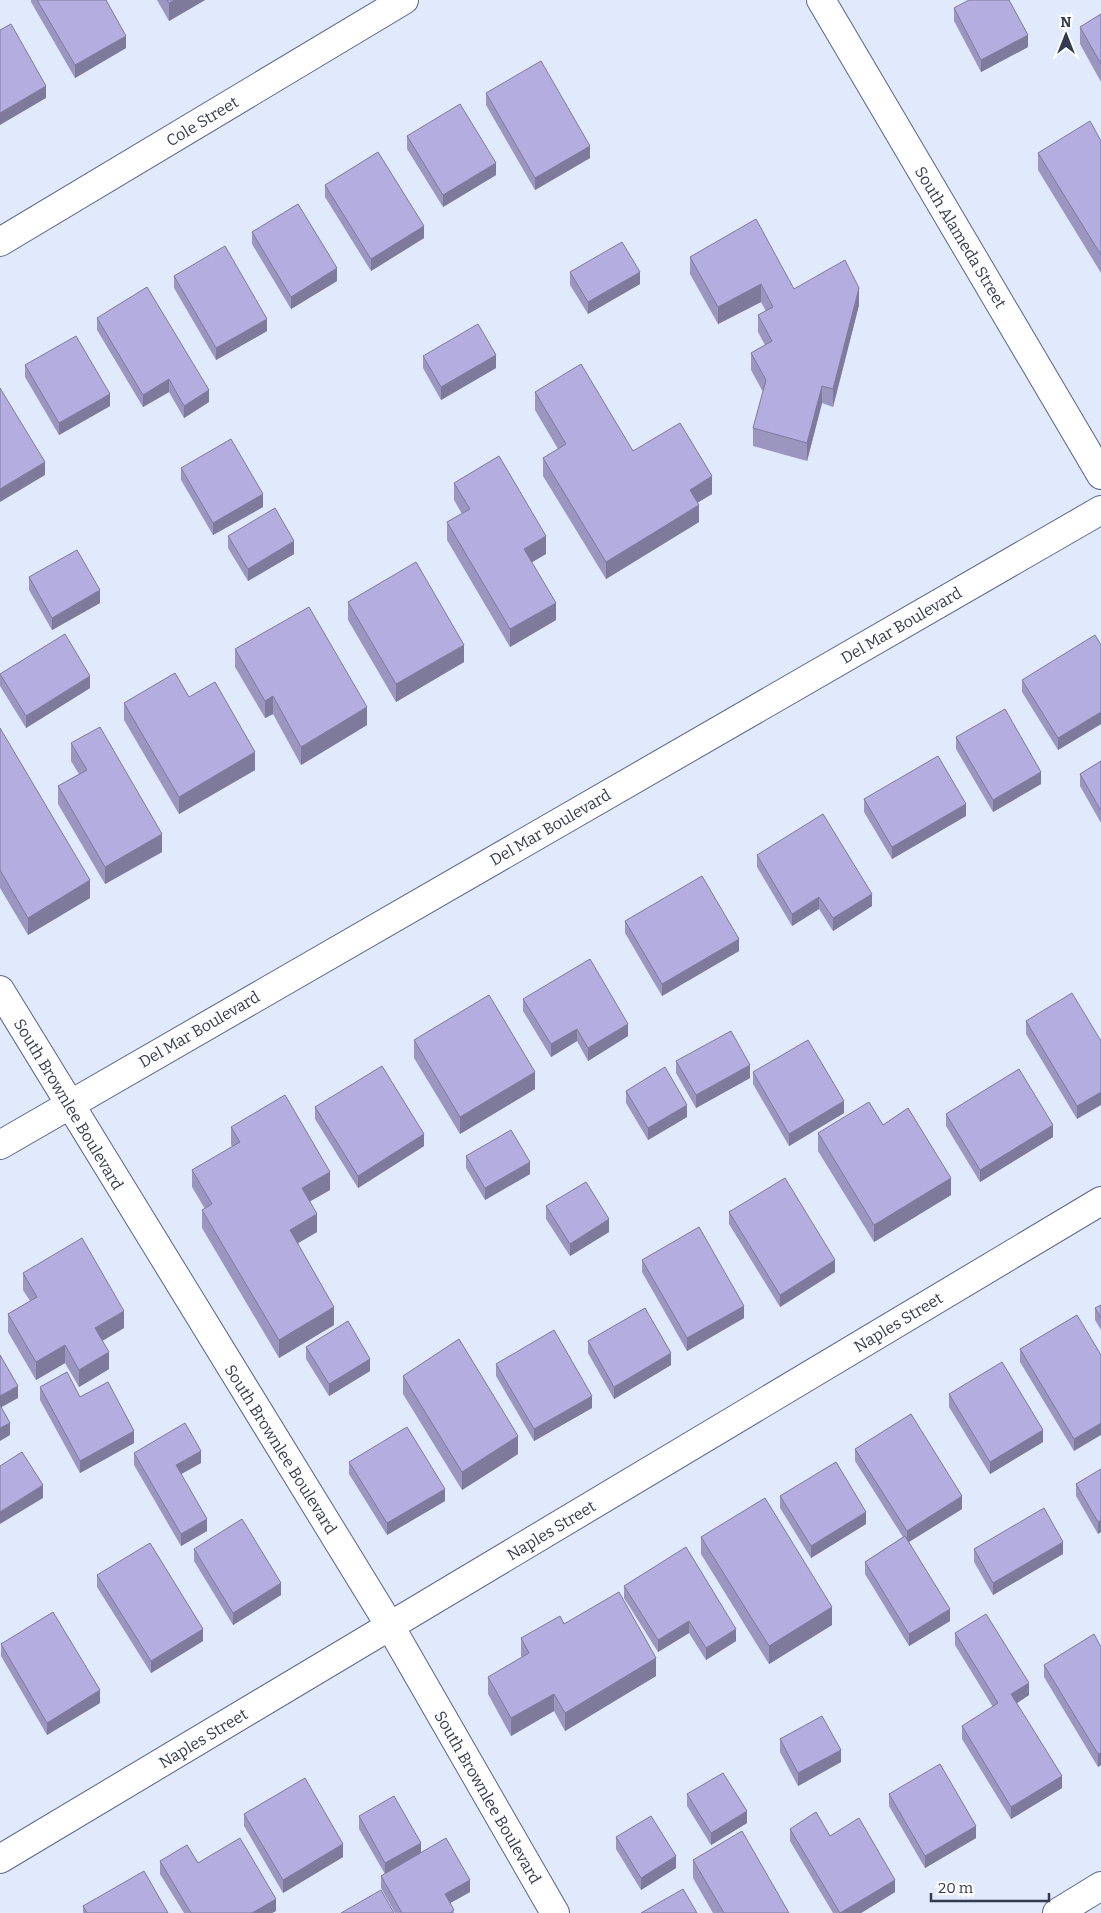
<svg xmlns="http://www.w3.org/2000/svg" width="1101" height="1913" viewBox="0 0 1101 1913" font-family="Bitter,serif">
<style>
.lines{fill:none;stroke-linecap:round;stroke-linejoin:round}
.minor-casing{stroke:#56658f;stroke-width:30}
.major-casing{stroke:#56658f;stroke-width:30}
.minor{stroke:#fff;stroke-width:28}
.major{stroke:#fff;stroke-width:28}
.wall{fill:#9a96c0}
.shaded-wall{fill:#7d7a9c}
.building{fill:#b3aedf;stroke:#7d7a9c}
.labels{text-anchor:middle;stroke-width:5;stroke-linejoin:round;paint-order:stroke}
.street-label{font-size:16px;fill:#343b4e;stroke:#fff}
</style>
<rect width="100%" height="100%" fill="#e1e9fc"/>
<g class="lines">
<defs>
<path id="minor" d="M0,242L404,0
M0,990L390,1626L555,1913
M0,1145L1101,510
M0,1859L1101,1201
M1057,1913L1101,1886"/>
<path id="major" d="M821,0L1101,475"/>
</defs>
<use href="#minor" class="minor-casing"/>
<use href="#major" class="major-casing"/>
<use href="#minor" class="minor"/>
<use href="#major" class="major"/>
</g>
<path class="wall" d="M31,0H106L126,48L75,78L31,2Z
M157,0H205L169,21Z
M954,8L1028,47L981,72L954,21Z
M1101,14V82L1080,44V27Z
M486,93L590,158L535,190L486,105Z
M407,136L496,175L443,207L407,149Z
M1101,141V273L1038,170V153Z
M325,185L424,238L371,271L325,197Z
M252,232L337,281L291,309L252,244Z
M690,257L794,289L859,305L833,407L822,403L807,461L753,446V428L763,392L751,370V353L765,345L758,332V315L766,311L761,302L718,324L690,274Z
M570,272L640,284L588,314L570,285Z
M174,276L267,331L216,360L174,288Z
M97,318L209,402L184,418L169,392L143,407L97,330Z
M423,356L496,368L441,400L423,368Z
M25,365L110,406L59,435L25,377Z
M535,392L633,451L712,494L697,503L699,522L606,579L543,476V458L558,449L535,410Z
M181,468L263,507L213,535L181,480Z
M454,483L546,554L531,562L556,620L510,647L447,540V522L462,514L454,500Z
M228,536L294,554L248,581L228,548Z
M29,577L100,603L52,630L29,590Z
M348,602L464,662L396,702L348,620Z
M1101,645V724L1058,750L1022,692V680Z
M235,649L367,725L301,765L273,714L265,718L235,667Z
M0,674L90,688L26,728L0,686Z
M189,697L255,770L179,814L124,720V703Z
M0,728L90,898L28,935L0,888Z
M956,737L1041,784L993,812L956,749Z
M71,743L162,852L105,884L58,804V786L79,774L71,761Z
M1101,761V823L1080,786V774Z
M864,799L966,816L892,859L864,812Z
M757,855L872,906L833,931L819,909L792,926L757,867Z
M625,921L739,951L662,996L625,933Z
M523,999L628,1036L588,1061L577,1041L551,1057L523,1011Z
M1026,1021L1101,1041L1077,1119L1026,1034Z
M414,1040L535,1089L460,1134L414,1058Z
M676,1061L750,1078L696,1108L676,1073Z
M753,1072L844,1113L789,1146L753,1084Z
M626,1091L687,1117L648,1140L626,1103Z
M315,1107L424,1146L358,1188L315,1119Z
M946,1114L1053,1137L980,1182L946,1126Z
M883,1125L951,1195L874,1242L818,1151V1133Z
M231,1127L330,1190L310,1201L317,1232L297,1243L334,1325L279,1358L202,1228V1210L205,1209L192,1187V1170L232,1147L231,1144Z
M466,1156L530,1174L485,1200L466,1168Z
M546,1206L609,1232L570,1256L546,1219Z
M729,1212L835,1272L780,1307L729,1224Z
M642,1260L744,1318L687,1351L642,1272Z
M23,1273L124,1328L102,1341L109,1369L79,1387L65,1363L36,1380L8,1332V1314L30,1301L23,1290Z
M1101,1305V1330L1095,1320V1308Z
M1077,1315L1074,1451L1020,1362V1349Z
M588,1341L671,1365L614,1399L588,1353Z
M306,1347L370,1371L329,1396L306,1359Z
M496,1364L592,1408L534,1441L496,1376Z
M403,1376L518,1454L462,1490L403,1394Z
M40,1387L80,1397L134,1443L80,1473L40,1400Z
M949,1394L1043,1442L990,1474L949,1407Z
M855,1449L962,1509L909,1542L950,1621L909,1646L865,1574V1562L903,1537L855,1461Z
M134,1453L201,1463L181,1474L207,1531L181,1546L134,1465Z
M349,1462L445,1501L387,1535L349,1474Z
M1101,1469L1098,1534L1076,1496V1484Z
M780,1496L866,1524L811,1558L780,1508Z
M701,1537L832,1625L769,1664L701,1554Z
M194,1549L281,1595L233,1625L194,1561Z
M974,1549L1063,1554L993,1595L974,1562Z
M97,1575L203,1641L151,1673L97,1587Z
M624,1586L736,1641L706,1660L689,1633L658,1652L624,1598Z
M564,1624L656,1676L565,1731L554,1711L511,1736L488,1694V1677L522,1657L521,1656V1638Z
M955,1633L1029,1695L1017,1703L1062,1788L1011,1819L962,1739V1726L993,1707L955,1645Z
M1,1644L100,1703L47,1735L1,1656Z
M1101,1647V1765L1098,1767L1044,1677V1665Z
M780,1739L841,1762L798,1786L780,1752Z
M687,1794L747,1823L711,1845L687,1806Z
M889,1794L976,1838L925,1868L889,1806Z
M244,1814L343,1857L283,1893L244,1826Z
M359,1816L421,1853L470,1892L450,1903L454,1913H395L381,1888V1876L385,1874L359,1829Z
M790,1829L895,1892L861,1913H833L790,1841Z
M616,1837L676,1868L641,1890L616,1849Z
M693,1860L789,1913H713L693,1878Z
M160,1861L198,1863L276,1911L272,1913H184L160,1874Z
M83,1906L168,1913H83Z"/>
<path class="shaded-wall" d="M175,0H205L169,21V3Z
M1028,35V47L981,72V60Z
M126,36V48L75,78V65Z
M46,86V98L0,125V113Z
M590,146V158L535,190V178Z
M496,163V175L443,207V195Z
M424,226V238L371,271V259Z
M337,268V281L291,309V297Z
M640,272V284L588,314V302Z
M761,284V302L718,324V307Z
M859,288V305L833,407V389Z
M267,319V331L216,360V348Z
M496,355V368L441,400V387Z
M169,379V392L143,407V395Z
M822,386V403L807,461V443Z
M209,390V402L184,418V406Z
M110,394V406L59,435V423Z
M45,462V475L0,502V489Z
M712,476V494L690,507V490Z
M263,494V507L213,535V523Z
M699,505V522L606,579V562Z
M546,536V554L524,567V549Z
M294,541V554L248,581V569Z
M100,590V603L52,630V618Z
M556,603V620L510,647V629Z
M464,645V662L396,702V684Z
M90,676V688L26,728V716Z
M273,696V714L265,718V701Z
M367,707V725L301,765V747Z
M1101,712V724L1058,750V738Z
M255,752V770L179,814V797Z
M1041,772V784L993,812V800Z
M966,804V816L892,859V847Z
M162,834V852L105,884V867Z
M90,880V898L28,935V918Z
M872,894V906L833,931V918Z
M819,897V909L792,926V914Z
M739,939V951L662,996V984Z
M628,1024V1036L588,1061V1048Z
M577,1029V1041L551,1057V1044Z
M750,1065V1078L696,1108V1095Z
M535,1072V1089L460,1134V1117Z
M1101,1092V1105L1077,1119V1106Z
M844,1101V1113L789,1146V1134Z
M687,1105V1117L648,1140V1128Z
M1053,1125V1137L980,1182V1170Z
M424,1134V1146L358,1188V1176Z
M530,1162V1174L485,1200V1188Z
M330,1172V1190L302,1206V1188Z
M951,1178V1195L874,1242V1225Z
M317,1214V1232L290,1248V1230Z
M609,1219V1232L570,1256V1244Z
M835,1260V1272L780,1307V1295Z
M744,1306V1318L687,1351V1338Z
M334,1307V1325L279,1358V1340Z
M124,1311V1328L95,1345V1328Z
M65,1345V1363L36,1380V1362Z
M109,1352V1369L79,1387V1370Z
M671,1353V1365L614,1399V1387Z
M370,1359V1371L329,1396V1384Z
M18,1386V1398L0,1408V1396Z
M592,1396V1408L534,1441V1429Z
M10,1423V1435L0,1441V1428Z
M1101,1423V1435L1074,1451V1439Z
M1043,1430V1442L990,1474V1462Z
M134,1431V1443L80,1473V1461Z
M518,1436V1454L462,1490V1472Z
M201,1451V1463L176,1477V1465Z
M43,1485V1498L0,1524V1512Z
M445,1489V1501L387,1535V1523Z
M962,1496V1509L907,1543V1531Z
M866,1512V1524L811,1558V1546Z
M207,1519V1531L181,1546V1534Z
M1101,1520V1532L1098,1534V1522Z
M1063,1542V1554L993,1595V1583Z
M281,1583V1595L233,1625V1613Z
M832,1607V1625L769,1664V1646Z
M950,1609V1621L909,1646V1634Z
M689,1621V1633L658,1652V1640Z
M203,1629V1641L151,1673V1661Z
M736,1629V1641L706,1660V1648Z
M656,1658V1676L565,1731V1713Z
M1029,1683V1695L1011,1707V1694Z
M100,1690V1703L47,1735V1723Z
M554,1694V1711L511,1736V1718Z
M841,1750V1762L798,1786V1773Z
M1101,1753V1765L1098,1767V1754Z
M1062,1776V1788L1011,1819V1807Z
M747,1811V1823L711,1845V1833Z
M976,1826V1838L925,1868V1856Z
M421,1843V1855L385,1875V1863Z
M343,1844V1857L283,1893V1880Z
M676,1856V1868L641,1890V1878Z
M470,1880V1892L445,1906V1894Z
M895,1880V1892L861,1913H840Z
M276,1899V1911L272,1913H252Z"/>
<path class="building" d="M37,0H106L126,36L75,65Z
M167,0H175L169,3Z
M969,0H1009L1028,35L981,60L954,8Z
M1101,14V64L1080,27Z
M11,24L46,86L0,113V30Z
M541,61L590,146L535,178L486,93Z
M460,104L496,163L443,195L407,136Z
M1090,121L1101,141V255L1038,153Z
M378,152L424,226L371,259L325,185Z
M298,204L337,268L291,297L252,232Z
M756,219L794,289L845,260L859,288L833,389L822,386L807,443L753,428L766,380L751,353L772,341L758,315L773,307L761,284L718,307L690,257Z
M622,242L640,272L588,302L570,272Z
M225,246L267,319L216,348L174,276Z
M147,287L209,390L184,406L169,379L143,395L97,318Z
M478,324L496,355L441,387L423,356Z
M76,336L110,394L59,423L25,365Z
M581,364L633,451L680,423L712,476L690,490L699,505L606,562L543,458L566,444L535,392Z
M0,388L45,462L0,489Z
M231,439L263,494L213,523L181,468Z
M499,456L546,536L524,549L556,603L510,629L447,522L470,509L454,483Z
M275,508L294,541L248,569L228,536Z
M77,550L100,590L52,618L29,577Z
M416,562L464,645L396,684L348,602Z
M309,607L367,707L301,747L273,696L265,701L235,649Z
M65,634L90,676L26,716L0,674Z
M1095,635L1101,645V712L1058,738L1022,680Z
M175,673L189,697L215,682L255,752L179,797L124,703Z
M1005,709L1041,772L993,800L956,737Z
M100,727L162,834L105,867L58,786L87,770L71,743Z
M0,728L90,880L28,918L0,870Z
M938,756L966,804L892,847L864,799Z
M1101,761V811L1080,774Z
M823,814L872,894L833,918L819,897L792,914L757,855Z
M702,876L739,939L662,984L625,921Z
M590,959L628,1024L588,1048L577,1029L551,1044L523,999Z
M1072,993L1101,1041V1092L1077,1106L1026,1021Z
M489,995L535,1072L460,1117L414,1040Z
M731,1031L750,1065L696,1095L676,1061Z
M808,1040L844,1101L789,1134L753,1072Z
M382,1066L424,1134L358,1176L315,1107Z
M665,1067L687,1105L648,1128L626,1091Z
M1019,1069L1053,1125L980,1170L946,1114Z
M285,1095L330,1172L302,1188L317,1214L290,1230L334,1307L279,1340L202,1210L212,1204L192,1170L240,1142L231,1127Z
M869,1102L883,1125L908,1108L951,1178L874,1225L818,1133Z
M511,1130L530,1162L485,1188L466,1156Z
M785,1178L835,1260L780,1295L729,1212Z
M586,1182L609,1219L570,1244L546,1206Z
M699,1227L744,1306L687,1338L642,1260Z
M82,1238L124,1311L95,1328L109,1352L79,1370L65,1345L36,1362L8,1314L37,1297L23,1273Z
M1101,1305V1318L1095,1308Z
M645,1308L671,1353L614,1387L588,1341Z
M1077,1315L1101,1355V1423L1074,1439L1020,1349Z
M348,1321L370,1359L329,1384L306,1347Z
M554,1330L592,1396L534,1429L496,1364Z
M459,1339L518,1436L462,1472L403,1376Z
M0,1355L18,1386L0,1396Z
M1002,1362L1043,1430L990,1462L949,1394Z
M67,1372L80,1397L108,1382L134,1431L80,1461L40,1387Z
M0,1405L10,1423L0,1428Z
M911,1414L962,1496L907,1531L855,1449Z
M185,1423L201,1451L176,1465L207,1519L181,1534L134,1453Z
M407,1427L445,1489L387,1523L349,1462Z
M22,1452L43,1485L0,1512V1466Z
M836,1462L866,1512L811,1546L780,1496Z
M1101,1469V1520L1098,1522L1076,1484Z
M765,1498L832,1607L769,1646L701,1537Z
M1044,1508L1063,1542L993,1583L974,1549Z
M242,1519L281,1583L233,1613L194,1549Z
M905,1536L950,1609L909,1634L865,1562Z
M150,1543L203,1629L151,1661L97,1575Z
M686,1547L736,1629L706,1648L689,1621L658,1640L624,1586Z
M619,1592L656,1658L565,1713L554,1694L511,1718L488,1677L529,1653L521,1638L560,1616L564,1624Z
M53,1612L100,1690L47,1723L1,1644Z
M986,1614L1029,1683L1011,1694L1062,1776L1011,1807L962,1726L998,1703L955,1633Z
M1094,1634L1101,1647V1753L1098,1754L1044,1665Z
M822,1716L841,1750L798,1773L780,1739Z
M940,1764L976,1826L925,1856L889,1794Z
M723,1773L747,1811L711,1833L687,1794Z
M305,1778L343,1844L283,1880L244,1814Z
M394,1796L421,1843L385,1863L359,1816Z
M816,1812L830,1836L859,1818L895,1880L840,1913L790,1829Z
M651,1816L676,1856L641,1878L616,1837Z
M742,1831L789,1913H724L693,1860Z
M240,1838L276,1899L252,1913H191L160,1861L187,1845L198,1863Z
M446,1838L470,1880L445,1894L454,1910L450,1913H402L381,1876Z
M144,1871L168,1913H87L83,1906Z
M683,1889L697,1913H641Z
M381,1890L394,1913H341Z"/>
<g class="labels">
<g class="street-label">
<text transform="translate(202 121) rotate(-31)" y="6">Cole Street</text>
<text transform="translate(961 237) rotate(59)" y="6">South Alameda Street</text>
<text transform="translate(901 625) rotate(-30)" y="6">Del Mar Boulevard</text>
<text transform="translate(550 827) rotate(-30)" y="6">Del Mar Boulevard</text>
<text transform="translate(199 1029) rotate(-30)" y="6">Del Mar Boulevard</text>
<text transform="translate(69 1104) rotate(59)" y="6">South Brownlee Boulevard</text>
<text transform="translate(898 1322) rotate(-31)" y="6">Naples Street</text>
<text transform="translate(281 1449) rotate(58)" y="6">South Brownlee Boulevard</text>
<text transform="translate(551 1530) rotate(-31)" y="6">Naples Street</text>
<text transform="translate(203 1738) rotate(-31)" y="6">Naples Street</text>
<text transform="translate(488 1797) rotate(60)" y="6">South Brownlee Boulevard</text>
</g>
</g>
<g transform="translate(1066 35)" stroke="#ffffff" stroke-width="4" paint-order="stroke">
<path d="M0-4L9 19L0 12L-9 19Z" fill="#343b4e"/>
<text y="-8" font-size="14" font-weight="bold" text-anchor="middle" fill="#343b4e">N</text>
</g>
<path d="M931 1893v8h118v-8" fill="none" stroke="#343b4e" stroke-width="2.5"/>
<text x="938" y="1893" font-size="15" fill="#343b4e" stroke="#ffffff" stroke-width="4" paint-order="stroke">20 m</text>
</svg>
